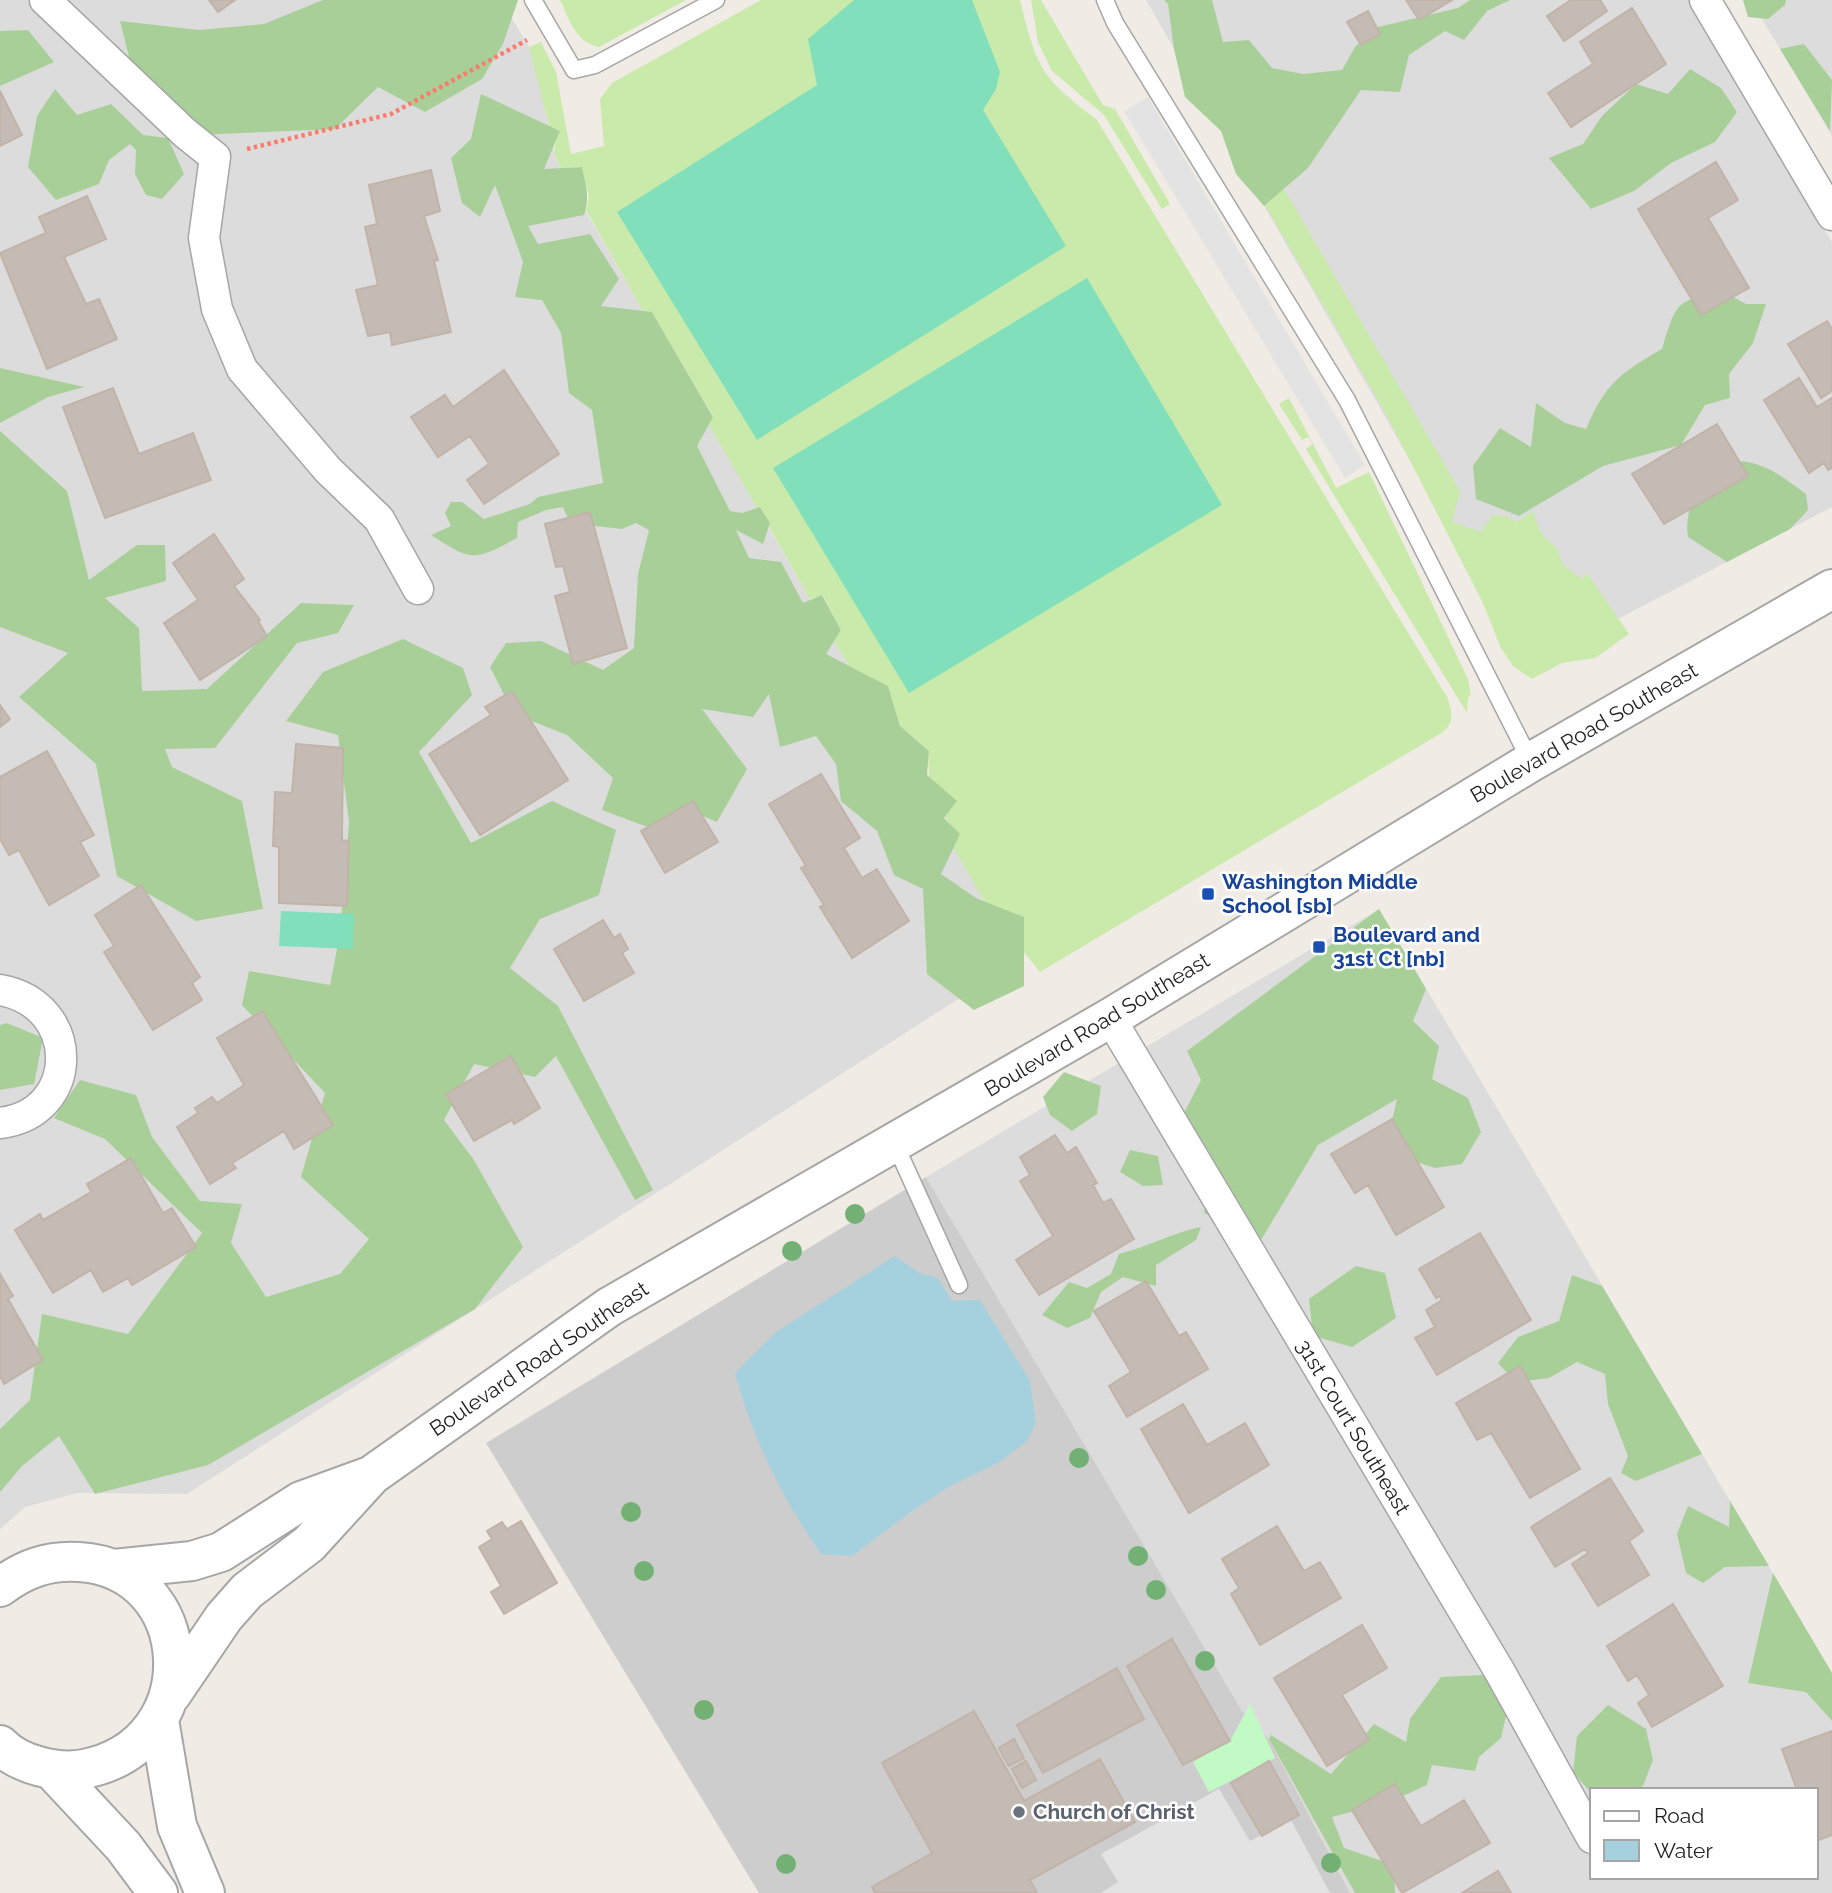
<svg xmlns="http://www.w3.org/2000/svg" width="1832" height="1893" viewBox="0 0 1832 1893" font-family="Raleway,sans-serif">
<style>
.residential{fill:#dddcdc;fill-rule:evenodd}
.religious{fill:#cdcdcd}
.grass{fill:#c9eaaa}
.forest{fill:#a9cf99}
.park{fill:#c2fac6}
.pitch{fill:#82dfbc}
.parking{fill:#e3e3e3}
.water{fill:#a5d0dd}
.building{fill:#c4bcb4;stroke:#c1b3a7;stroke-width:2}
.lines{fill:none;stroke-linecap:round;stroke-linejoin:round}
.service-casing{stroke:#a6a6a6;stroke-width:19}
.minor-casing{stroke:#a6a6a6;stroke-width:33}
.tertiary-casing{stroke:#a6a6a6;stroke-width:42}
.path{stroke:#fa7b6b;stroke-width:4.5;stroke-dasharray:3.5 3.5;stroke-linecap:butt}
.service{stroke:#fff;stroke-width:16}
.minor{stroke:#fff;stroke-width:30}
.tertiary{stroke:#fff;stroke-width:38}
.tree{fill:#72b073}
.transit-dot{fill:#1a4fb4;stroke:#fff;stroke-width:2.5}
.worship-dot{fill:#6b7280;stroke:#fff;stroke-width:2.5}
.labels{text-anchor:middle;stroke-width:5;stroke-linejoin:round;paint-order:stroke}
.street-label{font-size:21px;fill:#1f1f1f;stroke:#fff}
.transit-label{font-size:21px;font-weight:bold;fill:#164399;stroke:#fff;text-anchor:start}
.worship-label{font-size:21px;font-weight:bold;fill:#5b616d;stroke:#fff;text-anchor:start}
</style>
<rect width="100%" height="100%" fill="#f0ece5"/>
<path class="residential" d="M0,0H501L532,52L556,160L1019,960L187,1494L77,1493L25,1507L0,1529Z
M1146,0H1689L1832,242V507L1528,666Z
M1751,0H1832V136L1780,49Z
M1379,909L1832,1673V1893H1350L1269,1739L1242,1711L926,1177ZM1592,1790H1816V1877H1592Z"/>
<path class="religious" d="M926,1177L1242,1711L1269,1739L1350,1893H759L486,1443Z"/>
<path class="grass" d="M560,0H686L599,47C576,43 569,19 560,0Z
M761,0H1020C1037,69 1041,77 1097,120L1447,697C1452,710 1455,722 1443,732L1040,972L1024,952V917L985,902L953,847L959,834C936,810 926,784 929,751L900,726L888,686L849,666L834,641L841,630L823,595L810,599L769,527L770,523L760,507L757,508L709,425L713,416L652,312L643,311L586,210L589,197L582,167L561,168C552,154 553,147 560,131L549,126L529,47L541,42L556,72L571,154L604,146L600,99L612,83Z
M1031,0H1041L1103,105L1115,109L1170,204L1162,209L1104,115L1052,71L1038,42Z
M1284,189L1460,491L1452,522L1481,532L1493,515L1506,516L1517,522L1533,511L1540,532L1557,549L1563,565L1582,579L1587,573L1629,634L1595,658L1562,663L1532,679L1513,666L1501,648L1482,601L1386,414L1265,205Z
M1289,398L1336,488L1369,472L1468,679L1471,695L1468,697L1467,713L1306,449L1312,444L1309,437L1302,440L1279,404Z"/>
<path class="forest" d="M323,0H518L503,44L482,79L425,112L378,87L335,129L196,135L131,65L120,21L199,30L264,24Z
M1164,0H1212L1223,42L1249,40L1272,68L1303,74L1342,70L1355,47L1374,28L1458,8L1470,0H1510L1487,11L1464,40L1445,31L1409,55L1400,92L1361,90L1308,168L1264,206L1236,174L1221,131L1185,97L1174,49L1168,4Z
M1743,0H1786L1785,5L1768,19L1748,17Z
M28,30L54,62L0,86V31Z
M1804,44L1832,80L1830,131L1780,49Z
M1690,69L1721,88L1737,112L1715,142L1671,163L1634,191L1591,209L1549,158L1583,144L1602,116L1636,84L1668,94Z
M55,89L77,115L111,104L143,135L168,138L184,174L162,199L146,195L135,174L136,150L130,144L109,160L99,184L56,200L28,167L37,116Z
M481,94L560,131L544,169L582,167C586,185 590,197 584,215L528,226L538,244L590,234L619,279L601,306L652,312L713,417L697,446L730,511L742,513L760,507L770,523L763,544L736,530L749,558L781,562L803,603L822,595L841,630L826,654L888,686L900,726L929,751L927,775L957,801L944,818L960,834L941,874L976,898L1024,917V986L974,1010L927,974L923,889L894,875L877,831L841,801L836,764L816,736L780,747L769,694L753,717L702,709L747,769L717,822L691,811L653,829L602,810L613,778L567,735L514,714L490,667L506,643L541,641L603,670L634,648L638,574L649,530L636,523L622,529L570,523L563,507L546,510L518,522L517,538C473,562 472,561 431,535L451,526L445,513L451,502H462L484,519L530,504L538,497L603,483L592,410L569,393L561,333L542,300L515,297L523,262L495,185L480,217L462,203L451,158L471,139Z
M1724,292L1746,304H1766L1753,343L1729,374L1730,398L1705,405L1681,445L1603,466L1519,516L1476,499L1473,466L1500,428L1531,447L1536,403L1565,423L1586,429C1605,384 1620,373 1662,349C1676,304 1675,299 1724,292Z
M0,368L84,387L48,397L0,423Z
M0,431L67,491L89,580L137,545H165L166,581L105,598L139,628L142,691L207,689L301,603L354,605L338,633L297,643L215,748L165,749L172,767L242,801L263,909L196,921L117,876L96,764L19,697L68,653L0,627Z
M1720,460C1762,460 1773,470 1806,494L1808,510L1790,529L1727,562L1688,537C1683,507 1701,482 1720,460Z
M403,639L463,668L472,695L419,752L471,843L552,801L616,830L599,895L540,919L510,968L558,1006L653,1190L635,1200L556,1056L535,1077L474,1064L444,1120L474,1160L523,1247L475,1309L208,1465L95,1494L59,1436L22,1466L0,1492V1429L30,1400L42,1314L128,1334L202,1233L105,1139L54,1118L80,1080L136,1095L152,1137L200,1201L242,1204L231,1243L266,1297L340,1274L369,1239L301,1177L325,1093L242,1005L249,971L330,985L340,934L349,822L338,735L286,721L323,672Z
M1379,909L1426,989L1413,1021L1439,1046L1432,1079L1468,1098L1481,1132L1462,1164L1435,1168L1407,1159L1390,1129L1397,1099L1318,1145L1261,1240L1204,1213L1212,1169L1183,1115L1201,1080L1187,1051Z
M7,1023L43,1038L34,1084L0,1090V1025Z
M1064,1072L1101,1086L1097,1114L1072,1131L1050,1115L1043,1097Z
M1130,1150L1158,1156L1163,1185L1143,1186L1120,1172Z
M1201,1227L1196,1240L1156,1265V1286L1123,1277L1101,1292L1090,1318L1067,1328L1042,1315L1069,1282L1087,1288L1111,1274L1119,1254C1147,1247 1172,1233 1201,1227Z
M1356,1266L1385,1273L1396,1318L1352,1347L1313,1336L1309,1299Z
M1572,1275L1602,1286L1702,1454L1636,1481L1621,1473L1628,1456L1608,1404L1605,1374L1577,1362L1549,1378L1516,1382L1498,1363L1518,1337L1559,1321Z
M1730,1501L1769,1566L1725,1567L1703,1583L1686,1573L1677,1534L1688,1506L1729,1527Z
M1773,1573L1832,1673V1721L1806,1692L1748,1683Z
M1483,1675L1509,1702L1501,1738L1479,1757L1475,1771L1432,1765L1427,1785L1392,1801L1332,1817L1344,1848L1394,1865L1395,1893H1355L1269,1739L1271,1735L1331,1774L1374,1724L1406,1742L1410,1719L1441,1677Z
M1608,1705L1646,1729L1653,1760L1643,1786L1636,1790H1592V1794L1573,1772L1577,1736Z"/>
<path class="park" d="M1250,1704L1275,1758L1209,1792L1193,1762L1230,1741Z"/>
<path class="pitch" d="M854,0H972L1000,72L996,89L983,110L1066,246L757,440L617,212L817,85L808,39Z
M1087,278L1222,505L909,693L773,468Z
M281,911L354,914L353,949L279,946Z"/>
<path class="parking" d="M1148,97L1365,465L1345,478L1124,111Z
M1219,1789L1250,1841L1291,1820L1330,1893H1101L1118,1882L1101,1854Z"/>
<path class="water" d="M895,1256L919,1273L938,1278L952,1301L980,1300L1030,1381L1036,1423L1027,1441L998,1463L950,1486L912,1511L852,1556L821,1554C783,1500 752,1437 735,1373L776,1332Z"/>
<path class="building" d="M209,0H235L218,12Z
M1406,0H1452L1419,20Z
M1571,0H1600L1607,11L1564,41L1547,16Z
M1632,8L1666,64L1571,127L1548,93L1593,64L1580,42Z
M1368,11L1380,34L1361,45L1347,22Z
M0,91L22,135L0,146Z
M1716,162L1738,200L1708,218L1749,288L1701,315L1638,209Z
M431,170L440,211L424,216L438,260L434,261L451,332L392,345L390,332L368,336L356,290L378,285L365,227L377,224L369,185Z
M87,196L106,239L64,257L86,304L99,299L117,339L47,369L0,253L46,233L39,217Z
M1827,321L1832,329V391L1821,398L1788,344Z
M504,370L559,454L484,504L467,480L489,464L470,436L438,457L411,417L445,395L453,407Z
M1799,378L1817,407L1832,398V468L1828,470L1824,463L1809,473L1764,400Z
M113,388L139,454L193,433L211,480L105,518L63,407Z
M1717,424L1748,476L1664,524L1632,474Z
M590,512L627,648L573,664L555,596L570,592L563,566L556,567L545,524Z
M214,534L244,579L234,586L260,620L258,621L267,636L200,680L164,623L198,600L173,563Z
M512,691L568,780L480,835L429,754L491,715L485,707Z
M0,705L10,719L0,727Z
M296,744L343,748L342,840L349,841L347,906L279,903V847L273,846L275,792L292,793Z
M47,751L94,835L80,842L99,876L49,905L19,850L9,855L0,839V777Z
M821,774L860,838L844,848L862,878L877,869L909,921L852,958L820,907L824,905L801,868L806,866L769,804Z
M693,801L718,842L665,873L641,831Z
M141,885L200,977L192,983L202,1000L153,1030L104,952L114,946L95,915Z
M603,920L614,938L620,934L628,949L622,953L634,973L584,1001L554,949Z
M262,1011L333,1125L294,1149L284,1131L232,1163L236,1168L210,1184L177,1127L198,1113L195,1108L212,1097L217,1103L244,1085L217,1038Z
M511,1056L540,1108L514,1124L512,1120L474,1141L446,1094Z
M1392,1119L1444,1207L1396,1235L1368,1185L1355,1193L1331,1154Z
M1055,1135L1067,1153L1076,1147L1097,1183L1093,1185L1103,1203L1111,1199L1134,1239L1039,1295L1016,1260L1053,1236L1020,1181L1030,1175L1020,1157Z
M131,1158L163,1213L172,1208L196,1247L132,1285L128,1278L103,1292L91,1270L53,1293L15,1230L40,1214L43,1220L91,1192L87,1184Z
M1480,1233L1531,1320L1437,1375L1415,1338L1435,1327L1426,1310L1442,1300L1440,1296L1436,1298L1419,1269Z
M0,1274L13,1296L8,1299L43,1360L4,1384L0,1376Z
M1146,1281L1179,1336L1186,1332L1208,1369L1127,1417L1109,1386L1131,1372L1094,1311Z
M1520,1366L1580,1469L1530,1498L1491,1433L1477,1440L1456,1403Z
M1183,1404L1207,1445L1245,1423L1269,1465L1189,1513L1141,1429Z
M1610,1478L1643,1531L1629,1541L1649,1575L1598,1606L1572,1564L1588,1553L1585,1549L1555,1567L1531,1527Z
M521,1521L557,1583L504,1614L491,1592L501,1586L479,1547L492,1539L487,1531L502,1522L507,1529Z
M1277,1526L1304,1571L1320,1562L1341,1598L1260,1645L1231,1594L1239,1588L1222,1559Z
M1673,1604L1723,1686L1652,1727L1638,1703L1649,1695L1637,1675L1628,1681L1607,1646Z
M1362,1625L1387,1668L1342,1695L1369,1740L1327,1766L1274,1678Z
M1172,1639L1230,1741L1183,1765L1127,1666Z
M1117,1668L1144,1719L1043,1773L1017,1725Z
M974,1711L1024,1801L1100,1759L1135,1822L1030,1880L1037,1893H875L872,1887L932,1853L882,1763Z
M1832,1731V1835L1816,1841V1790H1797L1782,1749Z
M1014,1739L1024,1758L1009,1766L999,1748Z
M1026,1761L1036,1780L1022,1788L1012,1769Z
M1269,1761L1299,1815L1262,1836L1231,1783Z
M1395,1784L1421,1826L1464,1800L1490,1843L1402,1893L1352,1810Z
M1498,1871L1511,1893H1462Z"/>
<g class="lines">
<defs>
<path id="service" d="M533,0L574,70L595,65L716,0
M1105,0L1115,23L1347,400L1531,762
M895,1144L959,1285"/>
<path id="minor" d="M45,0L185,133L215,157L204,238L217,309L242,369L328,470L379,519L418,589
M1705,0L1832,215
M0,990C81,1004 82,1113 0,1123
M1110,1018L1500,1672L1592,1838"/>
<path id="tertiary" d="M114,1569L192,1561L221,1552L301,1501L367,1477
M0,1587C24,1569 48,1560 79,1562C198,1569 209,1745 84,1769C58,1774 19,1765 0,1745
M171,1695L224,1617L247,1591L309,1544L372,1475L609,1307L1110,1018L1531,762L1832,589
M159,1720L177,1826L205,1893
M51,1769L123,1846L158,1893"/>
</defs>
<use href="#service" class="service-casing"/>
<use href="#minor" class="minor-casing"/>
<use href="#tertiary" class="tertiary-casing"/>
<path class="path" d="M247,149L391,114L527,40"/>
<use href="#service" class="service"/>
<use href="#minor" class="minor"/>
<use href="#tertiary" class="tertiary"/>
</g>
<g class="tree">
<circle cx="855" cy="1214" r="10"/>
<circle cx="792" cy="1251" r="10"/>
<circle cx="1079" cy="1458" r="10"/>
<circle cx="631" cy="1512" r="10"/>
<circle cx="1138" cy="1556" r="10"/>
<circle cx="644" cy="1571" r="10"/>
<circle cx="1156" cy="1590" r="10"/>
<circle cx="1205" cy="1661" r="10"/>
<circle cx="704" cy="1710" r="10"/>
<circle cx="1331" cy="1863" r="10"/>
<circle cx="786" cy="1864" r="10"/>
</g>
<g class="transit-dot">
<rect x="1201" y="887" width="14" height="14" rx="3.5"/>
<rect x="1312" y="940" width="14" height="14" rx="3.5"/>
</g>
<circle class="worship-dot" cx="1019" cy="1812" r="7"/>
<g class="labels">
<g class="street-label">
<text transform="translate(1584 733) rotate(-30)" y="7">Boulevard Road Southeast</text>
<text transform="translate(1097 1025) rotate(-31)" y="7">Boulevard Road Southeast</text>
<text transform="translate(539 1359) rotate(-34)" y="7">Boulevard Road Southeast</text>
<text transform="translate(1353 1427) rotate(59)" y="7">31st Court Southeast</text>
</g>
<g class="transit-label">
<text x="1222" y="889">Washington Middle<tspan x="1222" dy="24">School [sb]</tspan></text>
<text x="1333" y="942">Boulevard and<tspan x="1333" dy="24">31st Ct [nb]</tspan></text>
</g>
<g class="worship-label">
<text x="1033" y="1819">Church of Christ</text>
</g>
</g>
<rect x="1590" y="1788" width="228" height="91" fill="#ffffff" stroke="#a5a5a5" stroke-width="2"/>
<rect x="1604" y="1811" width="35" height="10" fill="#ffffff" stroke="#a5a5a5" stroke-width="2"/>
<text x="1654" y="1823" font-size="21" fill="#1f1f1f">Road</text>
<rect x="1604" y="1840" width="35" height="21" fill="#a5d0dd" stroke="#a5a5a5" stroke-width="2"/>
<text x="1654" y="1858" font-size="21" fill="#1f1f1f">Water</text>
</svg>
